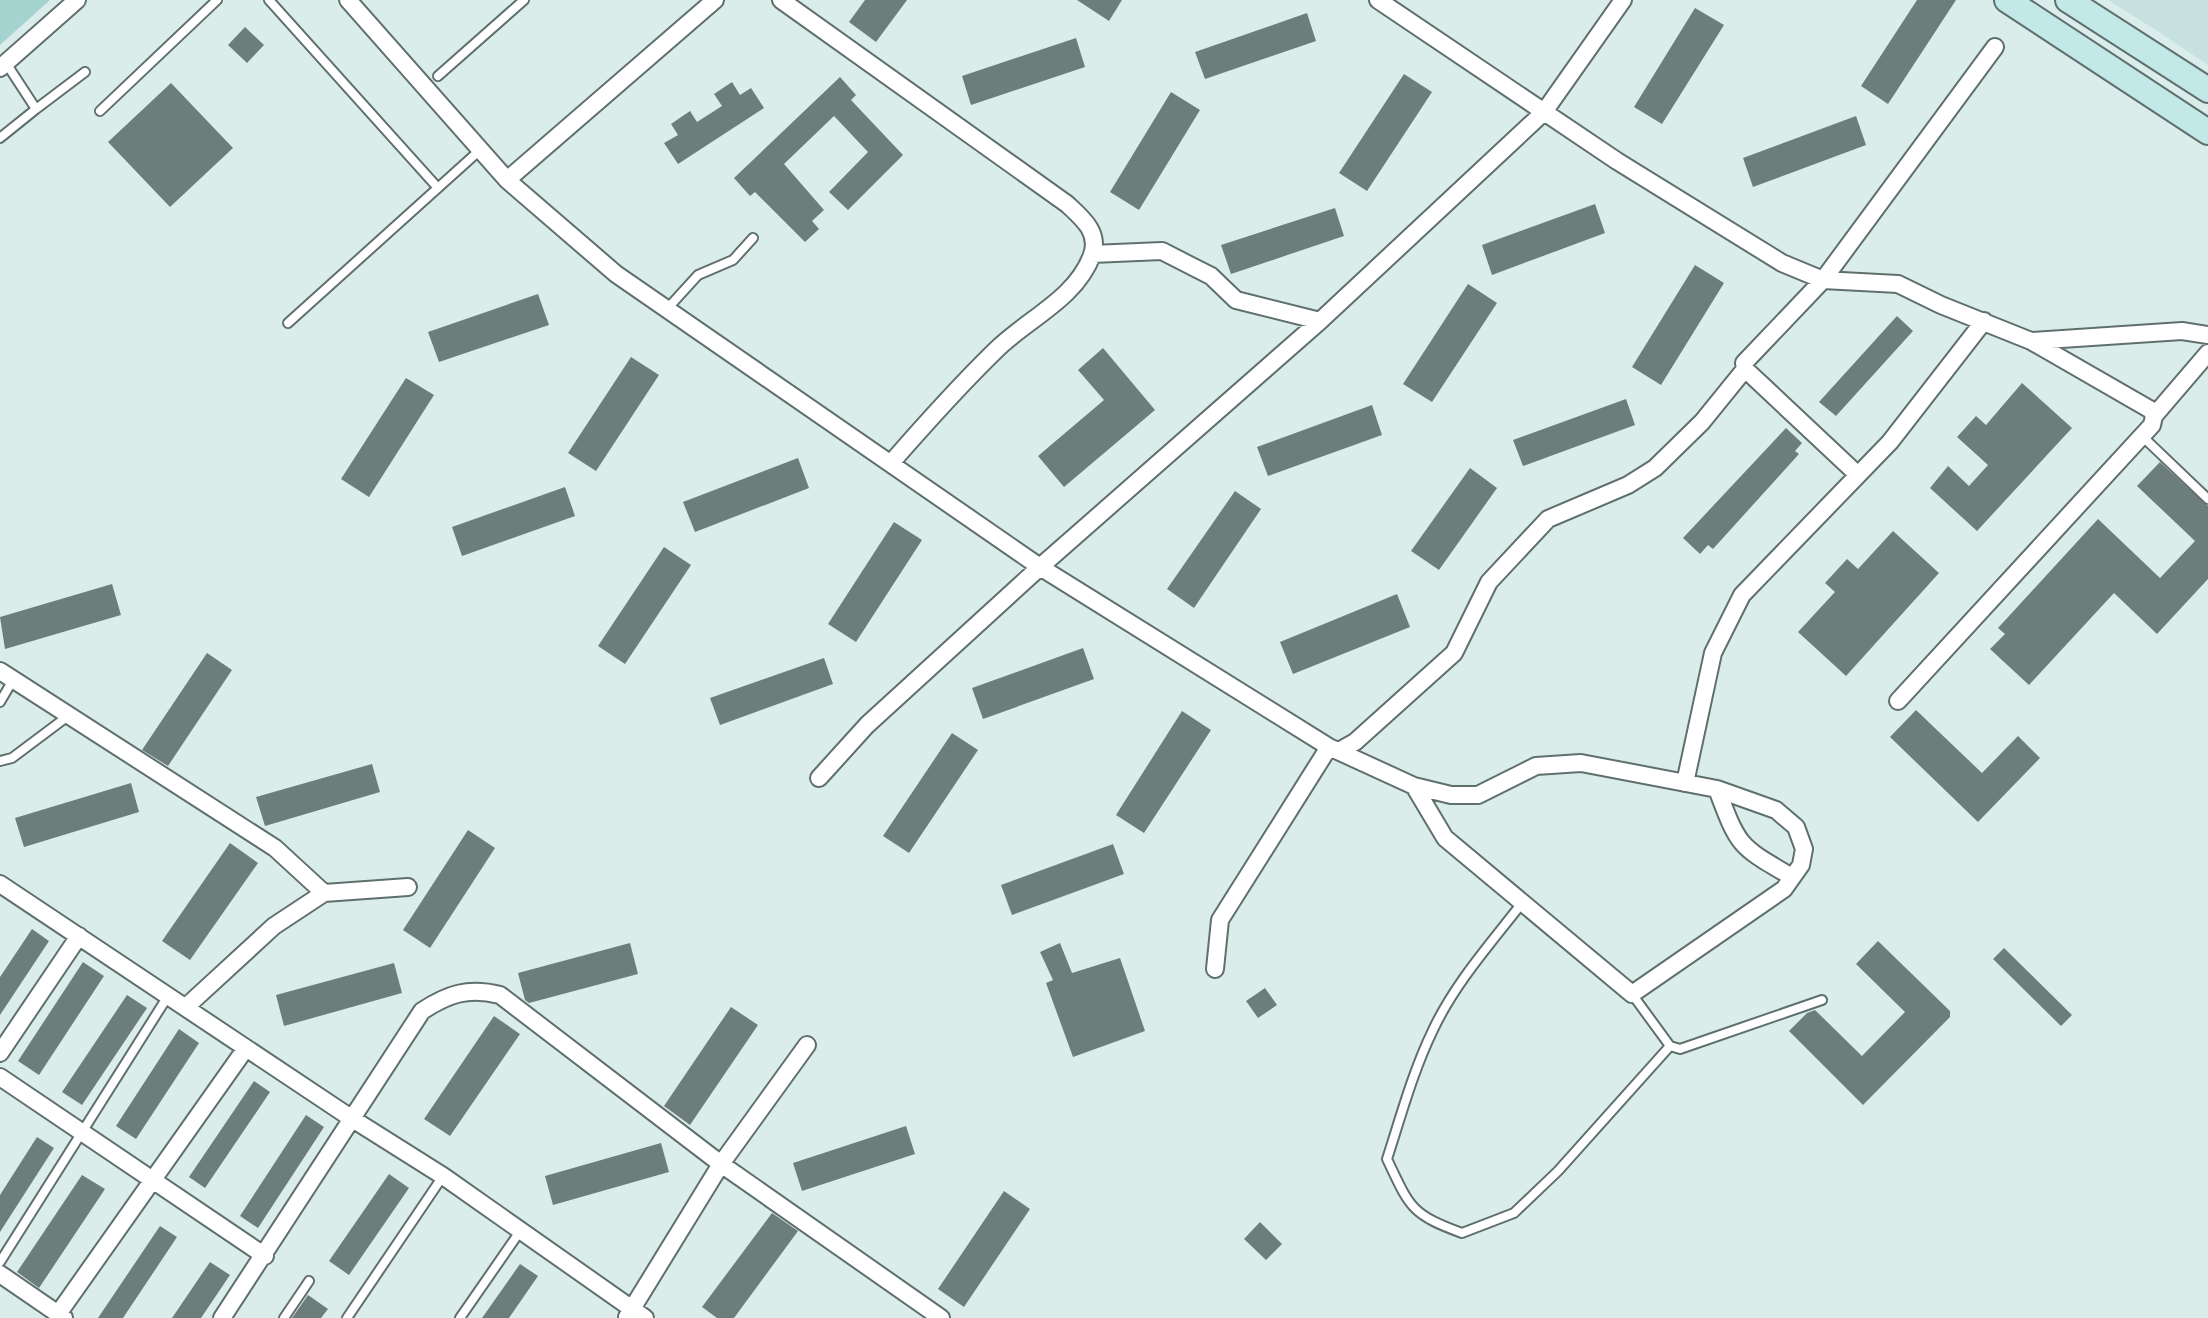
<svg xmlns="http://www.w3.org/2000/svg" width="2208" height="1318" viewBox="0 0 2208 1318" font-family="Quicksand,sans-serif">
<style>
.built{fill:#c6e1df}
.green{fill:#a5d3cf}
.building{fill:#6d7d7b}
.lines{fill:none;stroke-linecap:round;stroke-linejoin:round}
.lane-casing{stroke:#5f6f6e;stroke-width:12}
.street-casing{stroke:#5f6f6e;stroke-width:20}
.secondary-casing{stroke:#5f6f6e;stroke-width:28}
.lane{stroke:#fff;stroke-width:8}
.street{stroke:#fff;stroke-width:16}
.secondary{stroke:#c2e9e7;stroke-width:24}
</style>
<rect width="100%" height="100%" fill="#dbedeb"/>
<path class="built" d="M2108,0H2208V65L2159,32Z"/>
<path class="green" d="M0,0H50L0,45Z"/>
<path class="building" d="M865,0H907L876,42L849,22Z
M1077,0H1122L1109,21Z
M1917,0H1956L1888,104L1861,86Z
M1695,8L1724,25L1662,124L1634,107Z
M1307,13L1316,41L1205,79L1195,52Z
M245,27L264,45L247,63L228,45Z
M1076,38L1085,67L971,105L962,76Z
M1404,74L1432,92L1367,191L1339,173Z
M840,77L856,95L851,100L903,155L848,210L829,192L868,152L834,116L784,164L824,210L812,221L819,229L805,242L755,192L750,196L734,178Z
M732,82L740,95L751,88L764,108L678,164L664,143L678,135L671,124L690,111L697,122L722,106L714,94Z
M171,83L233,148L170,207L108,142Z
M1171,92L1200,110L1139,210L1110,192Z
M1856,116L1866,145L1753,187L1743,158Z
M1595,204L1605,233L1492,275L1482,245Z
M1335,208L1344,236L1231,274L1221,245Z
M1695,265L1724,283L1661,385L1632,367Z
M1468,284L1497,303L1432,402L1403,384Z
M538,294L549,325L439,362L428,332Z
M1897,316L1913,331L1836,416L1819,402Z
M1103,348L1155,410L1064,487L1038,456L1104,400L1078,370Z
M631,357L659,375L596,471L568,453Z
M406,378L434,395L369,497L341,479Z
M2022,383L2072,428L1977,531L1930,488L1948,466L1969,486L1988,465L1957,437L1976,416L1986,425Z
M1626,399L1635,425L1523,466L1513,440Z
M1372,405L1382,435L1268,476L1257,447Z
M1786,428L1802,443L1795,451L1799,454L1713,549L1708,545L1700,554L1683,538Z
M798,458L809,488L695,532L683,502Z
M2160,462L2208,506V579L2157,634L2114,593L2029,685L1990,649L2005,634L1998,628L2098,519L2160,578L2195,541L2137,486Z
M1470,468L1497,488L1439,570L1411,551Z
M565,487L575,516L462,556L452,527Z
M1235,491L1261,509L1194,608L1167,589Z
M894,522L922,540L856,642L828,624Z
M1893,531L1939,573L1846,676L1798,632L1835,592L1825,583L1847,559L1858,569Z
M664,547L691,565L625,664L598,646Z
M112,584L121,615L5,649L0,617Z
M1397,594L1410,627L1293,674L1280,642Z
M1083,648L1094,679L983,719L972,688Z
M207,653L232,670L168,766L142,750Z
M824,658L833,684L720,725L710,698Z
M1916,710L1982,773L2018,736L2040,758L1978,822L1890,737Z
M1182,711L1211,730L1144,833L1116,815Z
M952,733L978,750L909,853L883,836Z
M372,764L380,792L265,826L256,797Z
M131,783L139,812L24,847L15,818Z
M468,830L495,848L430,948L403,930Z
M230,843L258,863L190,960L162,941Z
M1113,844L1124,874L1012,915L1001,885Z
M32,929L49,941L0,1015V977Z
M1878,941L1950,1011V1017L1863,1105L1789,1031L1807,1013L1815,1010L1862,1056L1905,1012L1856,964Z
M630,943L638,974L529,1003L525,1000L518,973Z
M1060,943L1072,973L1120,958L1145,1031L1073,1057L1046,983L1053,980L1040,952Z
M2004,948L2072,1015L2061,1026L1993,959Z
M83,962L104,976L39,1075L18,1061Z
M394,963L402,993L284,1026L276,995Z
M1265,988L1277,1005L1258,1018L1246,1001Z
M127,995L147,1008L82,1105L62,1092Z
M731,1007L758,1025L690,1125L664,1106Z
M494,1016L520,1034L450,1136L424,1119Z
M179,1029L199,1043L136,1139L116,1126Z
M254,1081L270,1092L205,1188L189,1177Z
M306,1115L324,1127L258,1228L240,1216Z
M906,1126L915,1154L802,1191L793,1163Z
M37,1137L54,1148L0,1232V1195Z
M661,1143L669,1172L553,1205L545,1176Z
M389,1174L409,1188L349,1275L329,1261Z
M82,1175L105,1189L39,1288L17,1272Z
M1004,1191L1030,1209L964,1307L938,1289Z
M772,1213L798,1231L734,1318H717L702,1307Z
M1260,1222L1282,1244L1266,1260L1244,1239Z
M160,1226L177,1237L123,1318H98Z
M210,1262L230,1275L201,1318H172Z
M520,1264L538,1276L509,1318H482Z
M308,1295L328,1309L321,1318H292Z"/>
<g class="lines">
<defs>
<path id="lane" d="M269,0L438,188
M438,76L524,0
M36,109L85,72
M100,111L217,0
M0,138L36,109L6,63
M667,309L698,275L733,260L753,238
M288,323L480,150
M2142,436L2208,499
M0,702L13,680
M0,761L12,758L68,716
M1522,903C1491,943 1455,983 1433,1030C1413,1071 1401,1116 1387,1159C1410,1207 1410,1214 1462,1233L1514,1213L1558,1171L1670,1046
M1632,994L1670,1046L1680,1049L1822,1000
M0,1262L168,996
M284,1318L309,1281
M347,1318L443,1176
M460,1318L521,1230"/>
<path id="street" d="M348,0L507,180L616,274L1040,567L1329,747L1414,786L1445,838L1632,994L1784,889L1801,865L1804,849L1796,827L1776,810L1717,789L1581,763L1536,766L1478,795H1451L1414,786
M781,0L1067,204C1082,218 1100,232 1092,255C1076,299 1027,319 996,350C959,386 925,424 891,463
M1378,0L1617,161L1782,263L1823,280L1898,284L1941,305L2031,341L2151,410L2154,416
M0,68L77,0
M507,180L715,0
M1092,254L1162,251L1211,276L1236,300L1320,321
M2031,341L2182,331L2208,335
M1858,475L1745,369L1744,363L1823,280L1995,47
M0,671L275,848L324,893
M1898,701L2152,425L2154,416L2208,353
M1339,751L1355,742L1454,653L1489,582L1548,519L1628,485L1655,468L1702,422L1745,369
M819,778L867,725L1040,567L1320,321L1544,112L1623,0
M1685,783L1713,653L1742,595L1890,442L1984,321
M1717,789C1739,848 1739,846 1792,877
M0,884L351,1118L443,1176L645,1318
M1215,969L1220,920L1329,747
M187,1006L274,926L324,893L408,887
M0,1053L79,936
M0,1077L265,1256
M0,1274L64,1318
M58,1314L246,1048
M627,1317L721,1164L807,1045
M222,1318L422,1011C448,994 468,987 500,995L721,1164L941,1318"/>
<path id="secondary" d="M2007,0L2208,132
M2068,0L2208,90"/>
</defs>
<use href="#lane" class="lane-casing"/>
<use href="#street" class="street-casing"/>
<use href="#secondary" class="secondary-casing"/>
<use href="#lane" class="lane"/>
<use href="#street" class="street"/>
<use href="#secondary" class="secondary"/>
</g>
</svg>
